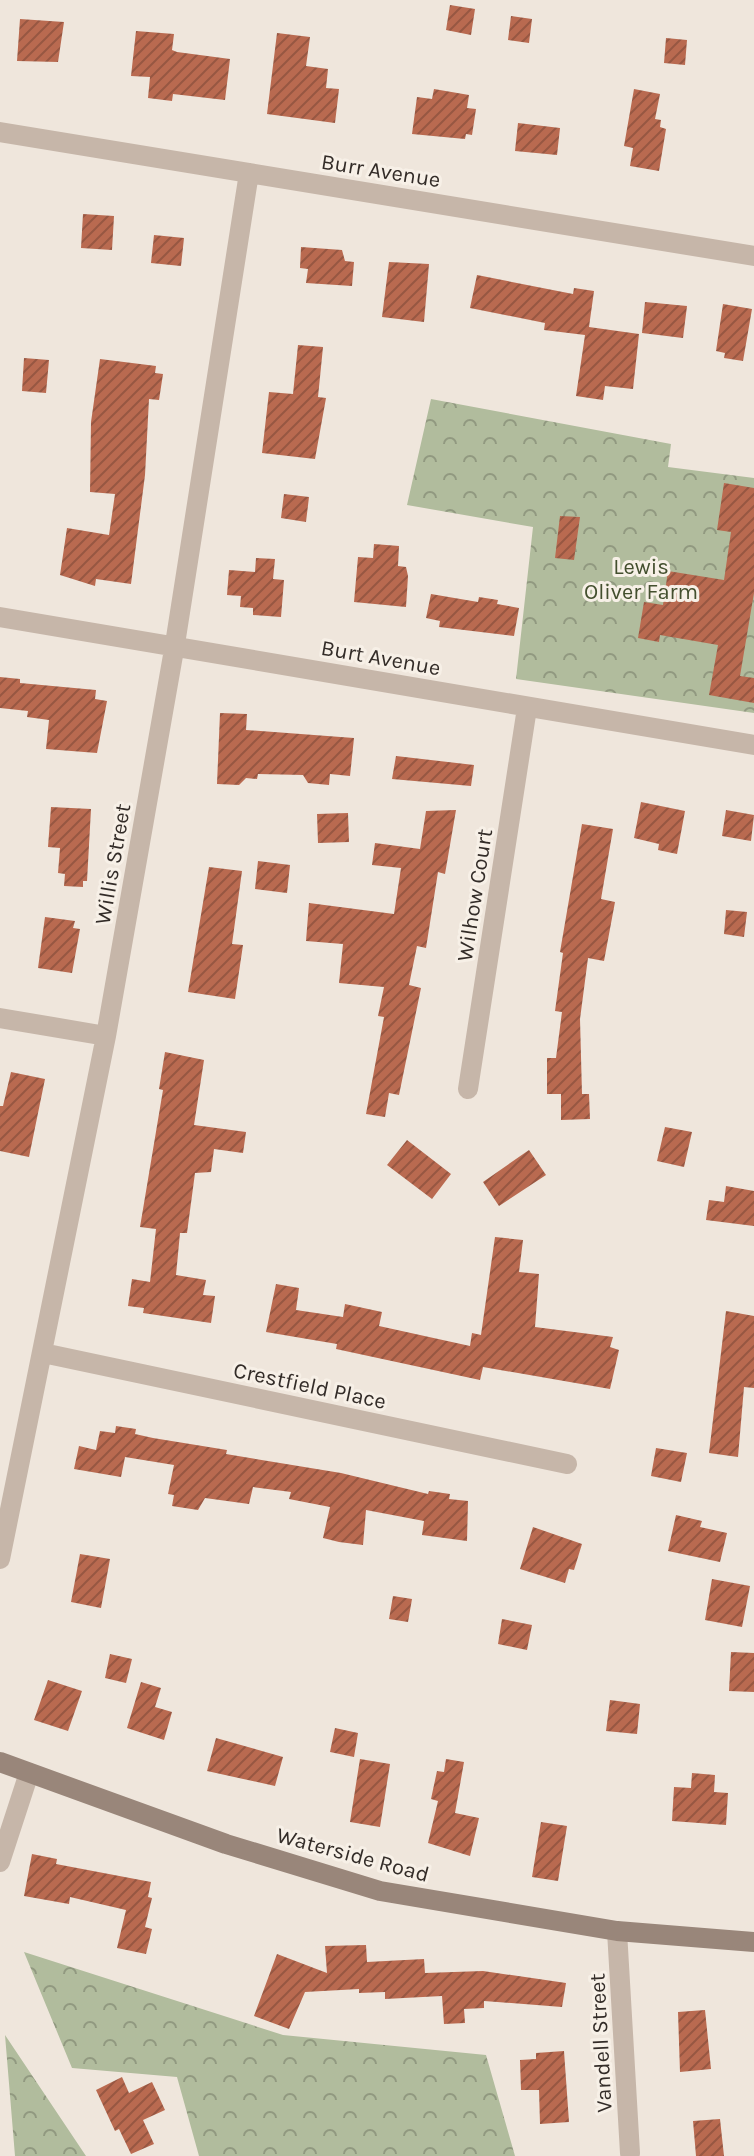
<svg xmlns="http://www.w3.org/2000/svg" width="754" height="2156" viewBox="0 0 754 2156" font-family="Karla,sans-serif">
<style>
.forest{fill:url(#forest-crowns)}
.building{fill:url(#building-hatch)}
.lines{fill:none;stroke-linecap:round;stroke-linejoin:round}
.minor{stroke:#c6b6a9;stroke-width:20}
.secondary{stroke:#99867a;stroke-width:20}
.labels{text-anchor:middle;stroke-width:6;stroke-linejoin:round;paint-order:stroke}
.street-label{font-size:22px;fill:#332c28;stroke:#f7f0e7}
.park-label{font-size:22px;fill:#434f2e;stroke:#f7f0e7}
</style>
<defs>
<pattern id="forest-crowns" width="20" height="18" patternUnits="userSpaceOnUse" patternTransform="scale(2)"><rect width="20" height="18" fill="#b1bc9d"/><path d="M2 6a3 3 0 1 1 6 0M12 15a3 3 0 1 1 6 0" fill="none" stroke="#919980"/></pattern>
<pattern id="building-hatch" width="6" height="6" patternUnits="userSpaceOnUse" patternTransform="scale(2)"><rect width="6" height="6" fill="#b96a50"/><path d="M-1 1l2-2M0 6l6-6M5 7l2-2" fill="none" stroke="#975742"/></pattern>
</defs>
<rect width="100%" height="100%" fill="#efe6dc"/>
<path class="forest" d="M431,399L671,444L668,467L754,478V713L516,679L533,527L407,505Z
M24,1952L283,2035L486,2055L515,2156H199L177,2077L72,2068Z
M5,2035L86,2156H15Z"/>
<path class="building" d="M450,5L475,9L471,35L446,30Z
M511,16L532,19L529,43L508,40Z
M20,19L64,22L58,62L17,61Z
M136,31L174,34L172,50L177,52L230,59L225,100L173,94L172,101L148,98L150,77L131,76Z
M277,33L310,37L306,66L328,69L326,88L339,89L335,123L267,114Z
M666,38L687,40L685,65L664,63Z
M434,89L469,95L467,108L476,109L472,135L466,134L465,139L412,134L417,97L432,99Z
M634,89L660,94L655,119L661,120L660,127L666,129L659,171L630,166L633,148L624,146Z
M518,123L560,128L557,155L515,151Z
M83,214L114,216L112,250L81,248Z
M154,235L184,238L181,266L151,263Z
M301,247L342,250L345,261L354,262L352,286L306,283L308,269L300,268Z
M389,262L429,264L424,322L382,317Z
M477,275L573,294L574,288L594,291L589,327L639,334L633,389L605,386L603,400L576,396L585,335L544,330L545,323L470,308Z
M645,302L687,306L683,338L642,333Z
M723,304L752,309L743,361L724,358L725,353L716,351Z
M298,345L323,347L318,397L326,398L315,459L262,453L269,392L293,394Z
M24,358L49,360L46,393L22,391Z
M100,359L156,366L155,373L163,374L159,400L149,399L145,475L131,584L96,579L95,586L60,575L67,528L109,535L115,494L90,492L91,422Z
M724,483L754,488V593L740,676L754,678V703L709,695L718,645L660,635L659,642L638,638L644,602L663,605L668,571L724,580L731,532L717,530Z
M284,494L309,497L306,522L281,518Z
M560,516L580,517L574,560L555,558Z
M374,544L399,546L398,566L406,567L408,576L406,607L354,602L358,557L373,558Z
M256,558L275,559L273,579L284,580L281,617L253,615V608L240,607L241,596L227,595L229,570L255,572Z
M431,594L478,602L479,597L498,600L497,604L519,608L514,636L439,627L440,621L426,618Z
M0,677L20,679V683L96,690L95,699L107,701L97,753L46,749L49,720L27,717L28,711L0,708Z
M220,713L247,714L246,730L354,738L350,776L330,774L329,785L308,783L303,775L258,774L257,779L246,778L239,785L217,784Z
M396,756L474,765L471,786L392,779Z
M641,802L685,811L677,854L658,850L659,844L634,838Z
M51,807L91,809L87,881H83V887L64,886L65,874L58,873L60,848L48,847Z
M456,810L445,874L438,872L426,948L417,946L409,985L421,988L399,1095L389,1093L385,1117L366,1114L384,1017L378,1016L384,987L339,983L343,944L306,941L309,903L394,914L401,868L372,865L375,843L420,849L426,811Z
M726,810L754,815L751,841L722,836Z
M348,813L349,842L318,843L317,814Z
M582,824L613,829L601,899L615,902L604,961L588,958L580,1019L582,1094H589L590,1119L561,1120V1094H547V1058H556L562,1012L555,1011L563,953L560,952Z
M258,861L290,865L287,893L255,889Z
M209,867L242,871L232,944L243,945L235,999L188,992Z
M726,910L747,912L744,937L724,934Z
M45,917L75,921L73,928L80,929L72,973L38,968Z
M165,1052L204,1060L194,1125L246,1132L243,1153L214,1149L211,1172L195,1173L187,1233H180L176,1275L206,1280L203,1295L215,1296L211,1323L143,1313L144,1308L128,1306L132,1279L150,1282L156,1229L140,1227L163,1090L159,1089Z
M11,1072L45,1079L29,1157L0,1151V1106H3Z
M665,1127L692,1132L684,1167L657,1161Z
M407,1140L451,1174L432,1199L387,1165Z
M529,1150L546,1175L499,1206L483,1182Z
M726,1186L754,1191V1226L706,1220L709,1200L724,1202Z
M495,1237L523,1240L519,1272L539,1274L535,1327L613,1337L610,1347L619,1350L610,1389L483,1367L480,1380L336,1349L337,1344L266,1332L276,1284L299,1288L296,1310L343,1317L345,1304L382,1312L379,1326L470,1346L472,1333L481,1335Z
M726,1311L754,1316V1388L744,1387L738,1457L709,1453Z
M116,1426L136,1429L135,1434L153,1438L227,1450L226,1454L341,1473L428,1494L429,1491L450,1494L449,1499L468,1501L467,1541L422,1535L424,1521L366,1510L363,1545L339,1542L323,1538L330,1507L289,1499L291,1492L253,1487L249,1504L205,1498L198,1510L172,1506L174,1495L168,1494L174,1465L125,1457L121,1477L74,1469L79,1446L96,1450L100,1431L115,1433Z
M656,1448L687,1453L681,1482L651,1476Z
M676,1515L702,1521L700,1527L727,1533L720,1562L668,1551Z
M533,1527L582,1544L574,1570L569,1569L565,1583L520,1569Z
M80,1554L110,1559L101,1608L71,1602Z
M712,1579L750,1586L742,1627L705,1620Z
M393,1596L412,1599L408,1622L389,1619Z
M502,1619L532,1625L527,1650L498,1644Z
M731,1652L754,1653V1692L729,1691Z
M110,1654L132,1659L126,1683L105,1678Z
M48,1680L82,1691L68,1731L34,1720Z
M141,1682L161,1688L155,1707L172,1712L164,1740L127,1728Z
M610,1700L640,1704L637,1734L606,1731Z
M335,1728L358,1733L354,1757L330,1752Z
M216,1738L283,1757L275,1786L207,1771Z
M360,1759L390,1764L380,1827L350,1822Z
M446,1759L464,1762L455,1813L479,1818L470,1856L428,1843L438,1801L431,1799L437,1771L444,1772Z
M692,1773L715,1775L714,1792L728,1793L726,1825L672,1821L674,1787L691,1788Z
M541,1822L567,1826L558,1881L532,1877Z
M32,1854L57,1859L56,1864L151,1882L148,1897L152,1898L145,1927L152,1929L146,1954L117,1948L126,1910L70,1897L69,1904L24,1896Z
M366,1945L367,1962L424,1959L425,1973L483,1971L566,1983L562,2007L484,2001V2008L464,2009L465,2023L444,2024L442,1996L385,1999V1992L359,1993V1989L305,1992L289,2029L254,2016L277,1954L327,1973L325,1946Z
M705,2010L711,2069L680,2072L678,2012Z
M564,2051L569,2122L540,2124L539,2090H521L520,2060L536,2059V2053Z
M122,2077L129,2093L152,2082L165,2110L143,2120L154,2144L131,2154L119,2129L115,2131L96,2090Z
M720,2119L724,2156H696L693,2121Z"/>
<g class="lines">
<path class="minor" d="M0,132L754,256
M0,617L754,745
M0,1018L106,1036
M468,1089L527,708
M43,1353L567,1464
M0,1559L106,1036L175,644L249,173
M0,1862L29,1773
M617,1931L630,2153"/>
<path class="secondary" d="M0,1762L226,1844L380,1891L617,1931L754,1942"/>
</g>
<g class="labels">
<g class="street-label">
<text transform="translate(381 170) rotate(9)" y="8">Burr Avenue</text>
<text transform="translate(381 657) rotate(10)" y="8">Burt Avenue</text>
<text transform="translate(112 864) rotate(-80)" y="8">Willis Street</text>
<text transform="translate(474 895) rotate(-81)" y="8">Wilhow Court</text>
<text transform="translate(310 1385) rotate(12)" y="8">Crestfield Place</text>
<text transform="translate(353 1854) rotate(15)" y="8">Waterside Road</text>
<text transform="translate(600 2043) rotate(-93)" y="8">Vandell Street</text>
</g>
<g class="park-label">
<text x="641" y="574">Lewis<tspan x="641" dy="25">Oliver Farm</tspan></text>
</g>
</g>
</svg>
